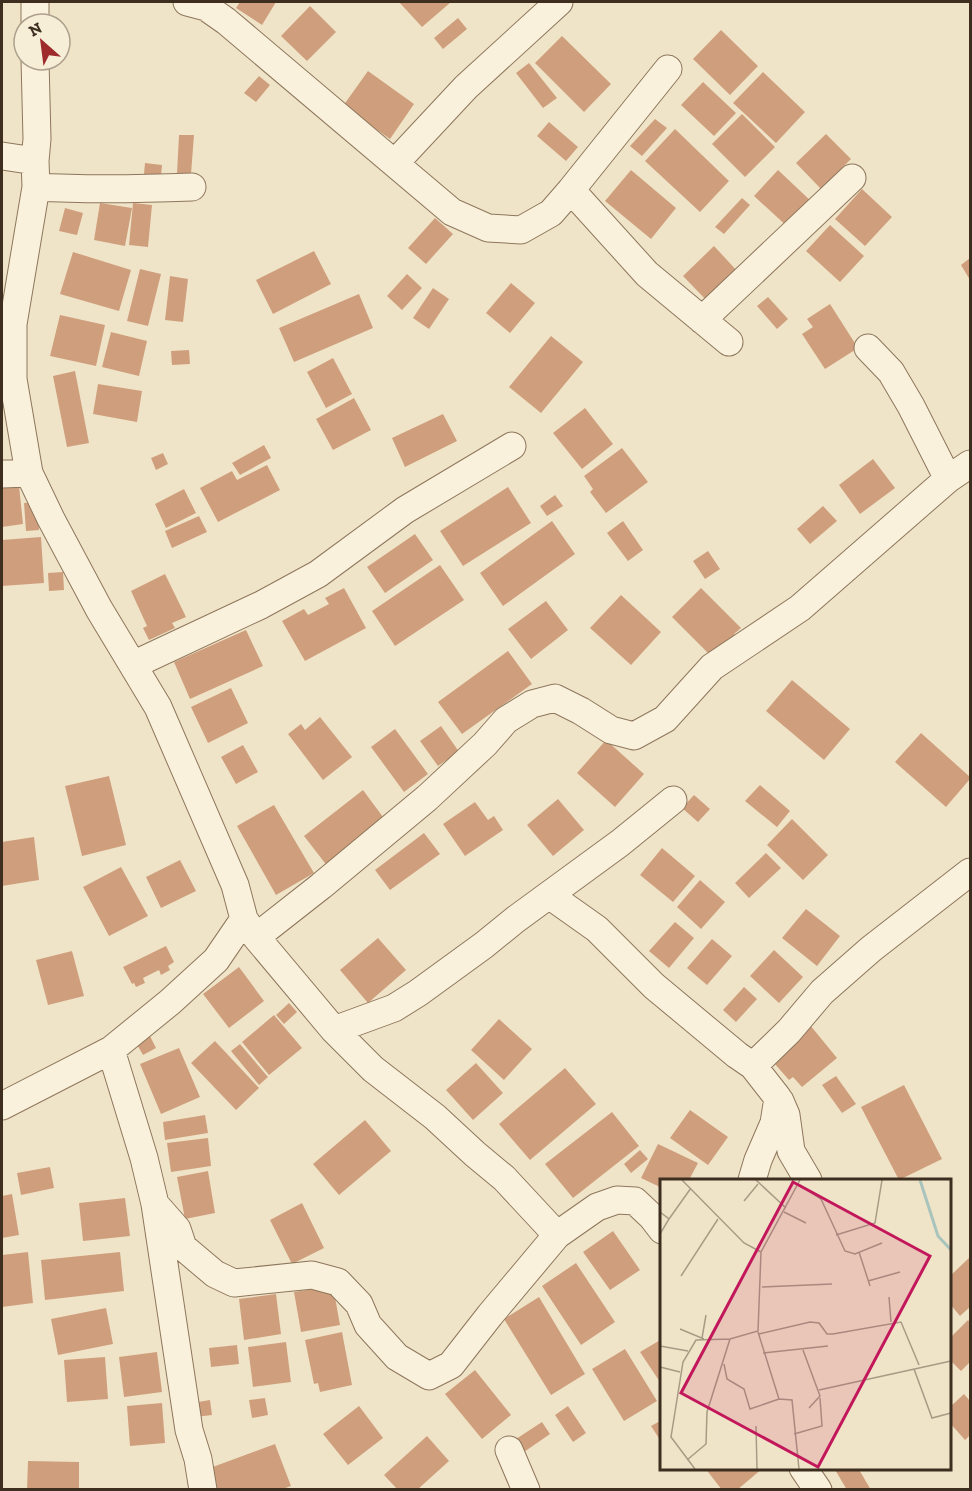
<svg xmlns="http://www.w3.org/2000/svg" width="972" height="1491" viewBox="0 0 972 1491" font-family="'Zilla Slab',serif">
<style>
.building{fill:#cf9f7d}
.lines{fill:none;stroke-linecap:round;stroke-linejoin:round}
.street-casing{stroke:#8d765c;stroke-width:29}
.street{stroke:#faf1dc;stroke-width:27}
.inset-river{fill:none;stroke:#a9c4bc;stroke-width:3}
.inset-road{fill:none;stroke:#a89b85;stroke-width:1.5}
.view{fill:#c2185b;fill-opacity:0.15;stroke:#c2185b;stroke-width:3}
.inset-edge{fill:none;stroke:#3d2e20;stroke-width:3}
</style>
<rect width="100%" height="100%" fill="#f0e4c8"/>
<path class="building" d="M240,2H276L262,25L236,8Z
M399,2H451L422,27Z
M310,6L336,32L307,61L281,36Z
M458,18L467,29L443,49L434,38Z
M721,30L758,66L730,95L693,59Z
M562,36L611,84L584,112L535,63Z
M529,63L557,98L543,108L516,73Z
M368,71L414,104L390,139L343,106Z
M763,72L805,112L776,143L733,103Z
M259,76L270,85L256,102L244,93Z
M703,82L736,113L714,136L681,105Z
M742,114L775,147L745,177L712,144Z
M655,119L667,128L642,156L630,146Z
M549,122L578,147L566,161L537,136Z
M675,129L729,181L700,212L645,161Z
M826,134L851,159L821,189L796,163Z
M179,135H194L191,174H177Z
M145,163L162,165L161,176L144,174Z
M631,170L676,208L651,239L605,201Z
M778,170L813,203L790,229L754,196Z
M862,189L892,217L865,246L835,219Z
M742,198L750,205L724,234L715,227Z
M100,203L132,208L125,246L94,240Z
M133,203L152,205L148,247L129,245Z
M65,208L83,213L77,235L59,231Z
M435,218L453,234L426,264L408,248Z
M830,225L864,256L840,282L806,251Z
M714,246L740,274L709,303L683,276Z
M314,251L331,284L273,314L256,280Z
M73,252L131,270L119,311L60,294Z
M970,258V280L961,265Z
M140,269L161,274L148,326L127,321Z
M407,274L422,288L402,310L387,296Z
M170,276L188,279L183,322L165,320Z
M511,283L535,303L510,333L486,313Z
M433,288L449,299L429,329L413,318Z
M359,294L373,328L294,362L279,328Z
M768,297L788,319L777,329L757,306Z
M830,304L858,348L825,369L802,334L813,327L807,319Z
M60,315L105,325L96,366L50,356Z
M111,332L147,341L139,376L102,367Z
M551,336L583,362L541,413L509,387Z
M189,350L190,364L172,365L171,351Z
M333,358L352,394L326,408L307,372Z
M75,371L89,443L67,447L53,376Z
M98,384L142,391L137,422L93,414Z
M354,398L371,430L333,450L316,419Z
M585,408L613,444L582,469L553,433Z
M443,414L457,441L405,467L392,438Z
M264,445L271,458L240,475L232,463Z
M622,448L648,482L606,513L590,492L593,489L584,476Z
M163,453L168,464L156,470L151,458Z
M873,459L895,488L860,514L839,485Z
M267,465L280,490L218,522L200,488L232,471L237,480Z
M18,476L23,524L2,527V478Z
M508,487L531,523L463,566L440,531Z
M184,489L196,513L166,528L155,504Z
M555,495L563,506L547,516L540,506Z
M38,502L39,530L26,531L24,503Z
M823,506L837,521L810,544L797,529Z
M199,516L207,532L172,548L165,531Z
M552,521L575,554L503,606L480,573Z
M623,521L643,550L628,561L607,533Z
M415,534L433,560L385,593L367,567Z
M41,537L44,583L2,586V540Z
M708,551L720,569L705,579L693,561Z
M440,565L464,600L395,646L372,611Z
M63,572L64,590L49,591L48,573Z
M165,574L186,617L172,623L175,628L149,640L143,628L147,626L131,591Z
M344,588L366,628L305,661L282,621L304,609L308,615L329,604L325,598Z
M701,588L741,628L734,634L735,636L711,656L672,617Z
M621,595L661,632L631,665L590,628Z
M546,601L568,630L531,659L508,629Z
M246,630L263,666L190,699L174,662Z
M508,651L532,684L462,734L438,702Z
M792,680L850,729L824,760L766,711Z
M231,688L248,723L208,743L191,707Z
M320,717L352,757L323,780L288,734L301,724L305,730Z
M441,726L462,756L451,764L448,759L438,766L420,741Z
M395,729L428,774L404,792L371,747Z
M921,733L970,777V779L946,807L895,762Z
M606,740L644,774L615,807L577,773Z
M243,745L258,772L236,784L221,757Z
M109,776L126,845L82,856L65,786Z
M760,785L790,811L777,827L745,801Z
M363,790L386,821L328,867L304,836Z
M694,795L710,809L698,822L682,808Z
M558,799L584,830L553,856L527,825Z
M475,802L488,820L494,816L503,830L465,856L443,824Z
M274,805L314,873L276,895L237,826Z
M792,819L828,855L803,880L767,845Z
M424,833L440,854L390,890L375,870Z
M34,837L39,880L2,886V842Z
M662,848L695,876L673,902L640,875Z
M766,853L781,868L749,898L735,883Z
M180,860L196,891L161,908L146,877Z
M121,867L148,916L109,936L83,887Z
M700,880L725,902L701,929L677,907Z
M806,909L840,936L817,966L782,938Z
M675,922L694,938L669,968L649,951Z
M378,938L406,970L368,1003L340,970Z
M712,939L732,956L707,985L687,968Z
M166,946L174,962L168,966L170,970L161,975L159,970L143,978L145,983L136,987L134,983L132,984L123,967Z
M774,950L803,977L779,1003L750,976Z
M72,951L84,996L48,1005L36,960Z
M239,967L264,1001L229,1028L203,994Z
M744,987L757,999L736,1022L723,1010Z
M289,1003L297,1012L284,1024L276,1015Z
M274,1015L302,1048L269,1075L242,1042Z
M499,1019L532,1049L504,1080L471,1050Z
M810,1025L837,1058L802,1087L793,1077L789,1080L774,1063L782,1057L777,1052Z
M149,1034L156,1048L143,1055L135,1041Z
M215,1041L259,1088L236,1110L191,1063Z
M240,1044L268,1077L259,1085L231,1051Z
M179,1048L200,1097L161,1114L140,1064Z
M476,1063L503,1093L473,1120L446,1090Z
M565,1068L596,1104L530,1160L499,1124Z
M836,1076L856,1104L842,1113L822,1085Z
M904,1085L942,1159L899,1180L861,1107Z
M690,1110L728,1137L708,1165L670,1138Z
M612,1112L639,1146L573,1198L545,1164Z
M205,1115L208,1133L165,1140L163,1122Z
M365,1120L391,1151L339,1195L313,1164Z
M208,1138L211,1166L171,1172L167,1143Z
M658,1144L698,1163L689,1180H662V1188L641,1178Z
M640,1150L648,1159L631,1173L624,1164Z
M50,1167L54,1188L21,1195L17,1173Z
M208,1171L215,1213L185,1219L177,1177Z
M12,1194L19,1235L2,1238V1196Z
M125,1198L130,1236L83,1241L79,1203Z
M302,1203L324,1248L292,1264L270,1220Z
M613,1231L640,1270L610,1290L583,1252Z
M28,1252L33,1303L2,1307V1255Z
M120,1252L124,1291L45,1300L41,1260Z
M970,1257V1307L960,1316L950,1304V1276Z
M576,1263L615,1322L581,1345L542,1286Z
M333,1286L340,1325L301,1332L294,1292Z
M276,1294L281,1334L244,1340L239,1299Z
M539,1297L585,1374L551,1395L504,1319Z
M106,1308L113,1344L58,1355L51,1319Z
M968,1320L970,1323V1362L961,1371L950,1360V1338Z
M342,1332L352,1385L320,1392L318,1383L314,1384L305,1340Z
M662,1339V1385L640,1352Z
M286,1342L291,1382L253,1387L248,1347Z
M237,1345L239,1364L211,1367L209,1348Z
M625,1349L657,1401L624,1421L592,1369Z
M157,1352L162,1392L124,1397L119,1357Z
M105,1357L108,1399L67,1402L64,1360Z
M475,1370L511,1415L482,1439L445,1394Z
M964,1394L970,1401V1435L965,1440L950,1423V1407Z
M265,1398L268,1415L252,1418L249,1400Z
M210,1400L212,1415L195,1417L192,1403Z
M162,1403L165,1443L130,1446L127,1406Z
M359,1406L383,1438L348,1465L323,1434Z
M568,1406L586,1433L573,1442L555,1415Z
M662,1420V1443L651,1426Z
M542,1422L550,1434L524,1452L516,1439Z
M427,1436L449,1461L417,1490H398L384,1475Z
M275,1444L291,1486L280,1490H217L210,1468Z
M28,1461L79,1462V1490H27Z
M705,1468H763L737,1490H722Z
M834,1468H858L871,1490H847Z"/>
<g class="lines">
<defs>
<path id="street" d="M35,2V24
M187,2L206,7L226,21L452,212L488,228L521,230L551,213L571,190L668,69
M2,156L35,161
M395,163L466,87L559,2
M36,187C88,190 140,189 192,187
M571,190L647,274L729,342
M702,320L852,178
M868,348L891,372L911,406L948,479
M2,474L29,473
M133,665L261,605L318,574L405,510L512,446
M549,895L597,929L654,986L737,1055L753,1066L778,1098L774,1123L758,1160L752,1180
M246,922L256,937L334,1030L373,1069L435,1117L475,1154L504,1178L557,1235
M256,937L321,886L427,798L485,744L506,720L532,704L555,698L581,711L611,730L634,736L665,719L712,667L800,608L948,479L970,464
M334,1030L394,1008L418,993L484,945L516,919L620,843L673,800
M111,1050L144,1158L155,1204L189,1430L198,1459L203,1490
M753,1066L789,1031L822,992L871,949L970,872
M780,1101L786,1115L791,1151L808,1180
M2,1106L111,1050L170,1002L216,960L244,919L235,885L158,707L99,609L51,519L29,473L13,379V324L36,187L35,161L37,139L35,60
M155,1204L177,1229L183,1247L215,1274L234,1283L312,1275L338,1282L359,1304L368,1325L397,1357L429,1376L451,1365L490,1315L557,1235L597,1207L617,1200L635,1201L652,1217L662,1230
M509,1450L526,1490
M803,1468L818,1490"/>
</defs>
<use href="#street" class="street-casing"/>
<use href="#street" class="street"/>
</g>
<g transform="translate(660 1179)">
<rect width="291" height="291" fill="#f0e4c8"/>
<path class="inset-river" d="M260,1L278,57L291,71"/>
<path class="inset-road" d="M22,1L84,64L101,73M96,1L126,29M138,5L161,20L185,72L195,75L222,64M84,22L98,5M0,33L9,40L0,55M124,33L146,44M9,40L31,9M176,56L215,44L222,1M199,73L210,107M21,97L58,40M208,102L240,93M102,108L172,105M229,118L231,143M20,150L44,160M98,153L119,220M99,155L150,143L159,144L167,155H173L241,143L259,186M42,159L46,136M0,167L28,172M143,171L160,217L149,229M103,174L168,167M64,185L67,200L84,210L90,230L119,220L132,221L139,290M0,188L20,193M254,190L272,239L291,234M159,211L291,182M96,247L97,290M134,255L162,247L160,219M27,281L46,265L47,233L70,160M35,290L11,258L23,183L36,161L70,160L98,152L101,73L140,1"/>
<path class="view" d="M133,3L270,77L158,288L21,214Z"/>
<rect width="291" height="291" class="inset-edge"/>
</g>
<rect width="972" height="1491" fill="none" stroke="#3d2e20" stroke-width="6"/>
<g transform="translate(42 42) rotate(332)"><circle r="28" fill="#f7eed8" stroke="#ada18e" stroke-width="1.5"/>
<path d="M0-4.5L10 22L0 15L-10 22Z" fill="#9e2a2b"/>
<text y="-9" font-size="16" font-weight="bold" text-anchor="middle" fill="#3d2e20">N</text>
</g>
</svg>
